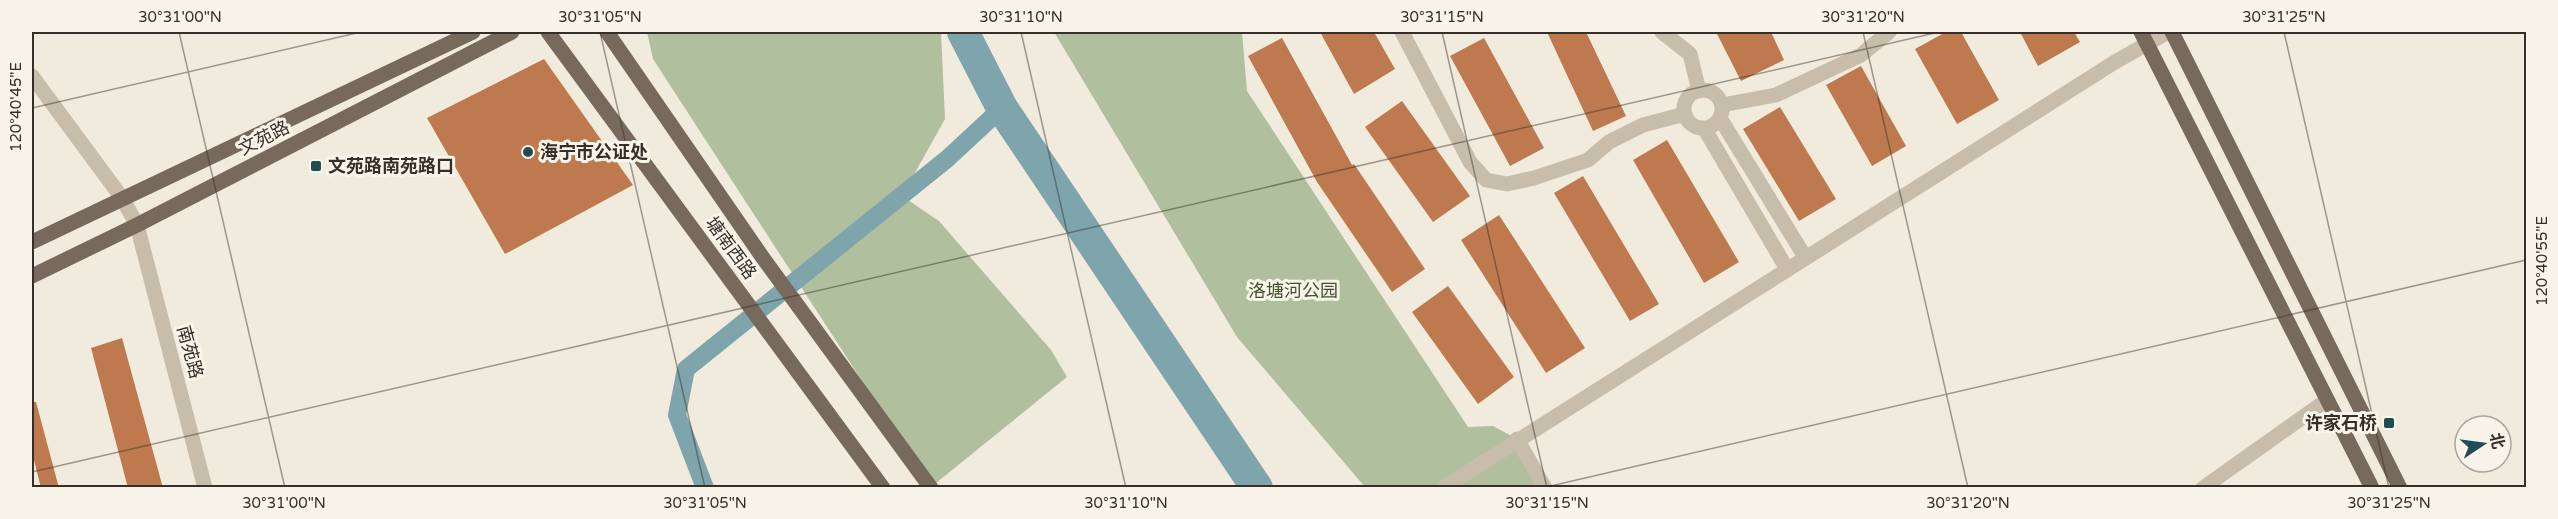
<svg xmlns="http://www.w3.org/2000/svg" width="2558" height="519" viewBox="0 0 2558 519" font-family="'Varela Round','Noto Sans SC',sans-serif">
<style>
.green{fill:#b0bf9e}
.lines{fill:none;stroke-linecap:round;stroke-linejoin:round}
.canal{stroke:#7ea4ac;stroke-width:18}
.river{stroke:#7ea4ac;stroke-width:32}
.building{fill:#be794e}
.minor{stroke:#c8bcaa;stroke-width:15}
.major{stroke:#77695b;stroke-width:15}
.ticks{fill:none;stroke:#362f29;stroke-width:1.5;stroke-opacity:0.45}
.poi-dot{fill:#214b55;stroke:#f9f4ea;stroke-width:2}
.labels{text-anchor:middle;stroke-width:6;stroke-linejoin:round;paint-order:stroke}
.street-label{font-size:18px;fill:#362f29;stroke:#f9f4ea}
.poi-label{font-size:18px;font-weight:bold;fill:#362f29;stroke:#f9f4ea;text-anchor:start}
.park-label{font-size:18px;fill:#41532e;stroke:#f9f4ea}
.neatline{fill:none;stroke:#362f29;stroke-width:2}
.ticks-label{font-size:15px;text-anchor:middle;fill:#362f29}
</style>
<rect width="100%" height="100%" fill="#f1ebde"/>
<path class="green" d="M647,32H941L945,119L902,196L939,221L1051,350L1067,377L931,487L653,59Z
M1054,32H1242L1247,91L1468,427L1493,426L1517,439L1545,487H1365L1237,337Z"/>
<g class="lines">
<path class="canal" d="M705,488L677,415L686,369L947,159L1002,108"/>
<path class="river" d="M963,32L1002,108L1257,488"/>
</g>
<path class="building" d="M1320,32H1374L1395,69L1354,94Z
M1547,32H1586L1626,116L1593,131Z
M1716,32H1771L1784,60L1741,81Z
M1946,32H1961L1999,100L1957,124L1915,49Z
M2020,32H2074L2080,42L2038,66Z
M1282,38L1352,165L1354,164L1425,269L1392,292L1317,182L1248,56Z
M1484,38L1544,148L1510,166L1450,56Z
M544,59L633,185L505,254L427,118Z
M1861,66L1906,146L1872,166L1826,85Z
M1402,101L1470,196L1433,222L1365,127Z
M1780,107L1836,199L1799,221L1743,129Z
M1667,140L1739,262L1704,283L1633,160Z
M1583,176L1659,304L1630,321L1554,193Z
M1499,215L1585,348L1546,373L1461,240Z
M1448,286L1514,377L1478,404L1412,312Z
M122,338L163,488H128L91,348Z
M32,402H36L59,488H41L32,452Z"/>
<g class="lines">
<path class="minor" d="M1402,32L1470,162L1486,180L1507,184L1534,178L1588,160L1609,142L1643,125L1685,114
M1662,32L1690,54L1699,91
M32,76L122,198L137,225L205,488
M1684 109a19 19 0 1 1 38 0a19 19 0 1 1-38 0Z
M1722,105L1776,95L1861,55L1889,32
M1720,118L1805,257
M1704,128L1787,269
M1517,439L1545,488
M1443,488L2115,62L2168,32
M2203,488L2327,400"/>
<path class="major" d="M548,32L883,488
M607,32L763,258L931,488
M2141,32L2372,488
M2172,32L2400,488
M32,242L473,32
M32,276L137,225L512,32"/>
</g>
<path class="ticks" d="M179,32L285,488M600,32L705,488M1021,32L1126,488M1442,32L1547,488M1863,32L1968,488M2284,32L2389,488M32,108L361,32M32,472L1939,32M1542,488L2526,260"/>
<g class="poi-dot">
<circle cx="528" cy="152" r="6"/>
<rect x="310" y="160" width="12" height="12" rx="3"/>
<rect x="2383" y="417" width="12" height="12" rx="3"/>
</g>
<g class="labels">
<g class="street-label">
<text transform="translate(264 138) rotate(-27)" y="6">文苑路</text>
<text transform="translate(731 248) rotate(54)" y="6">塘南西路</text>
<text transform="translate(190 352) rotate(75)" y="6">南苑路</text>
</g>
<g class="poi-label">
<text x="540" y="158">海宁市公证处</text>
<text x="328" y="172">文苑路南苑路口</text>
<text x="2377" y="429" text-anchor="end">许家石桥</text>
</g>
<g class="park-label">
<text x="1293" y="297">洛塘河公园</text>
</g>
</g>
<rect width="2558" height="519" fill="none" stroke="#f9f4ea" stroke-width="66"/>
<g transform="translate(2483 444) rotate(77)"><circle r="28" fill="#f9f4ea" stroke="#aba59d" stroke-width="1.5"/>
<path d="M0-4.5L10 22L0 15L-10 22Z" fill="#214b55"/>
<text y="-9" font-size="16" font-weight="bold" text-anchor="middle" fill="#362f29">北</text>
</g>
<rect x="33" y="33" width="2492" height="453" class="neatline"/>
<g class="ticks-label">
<text x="180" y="22">30°31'00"N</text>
<text x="600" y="22">30°31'05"N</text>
<text x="1021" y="22">30°31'10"N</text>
<text x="1442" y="22">30°31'15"N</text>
<text x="1863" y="22">30°31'20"N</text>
<text x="2284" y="22">30°31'25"N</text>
<text transform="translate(16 107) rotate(-90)" y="5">120°40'45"E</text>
<text transform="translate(2542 261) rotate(-90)" y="5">120°40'55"E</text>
<text x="284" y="508">30°31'00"N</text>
<text x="705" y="508">30°31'05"N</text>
<text x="1126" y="508">30°31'10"N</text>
<text x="1547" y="508">30°31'15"N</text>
<text x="1968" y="508">30°31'20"N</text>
<text x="2389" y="508">30°31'25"N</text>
</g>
</svg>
